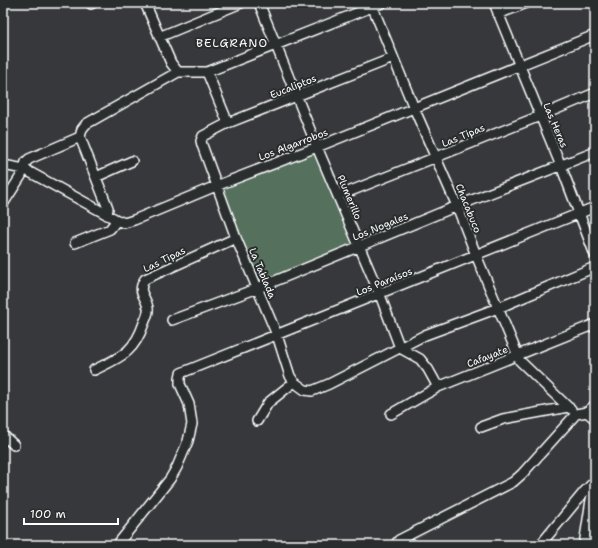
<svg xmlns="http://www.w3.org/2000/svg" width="598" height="548" viewBox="0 0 598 548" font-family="'Shantell Sans',sans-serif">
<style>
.green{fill:#556f5d;stroke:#aab7ae}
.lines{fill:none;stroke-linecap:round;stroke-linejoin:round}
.minor-casing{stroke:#fff;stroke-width:12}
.minor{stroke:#2a2d2e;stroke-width:9}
.labels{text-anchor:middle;stroke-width:4;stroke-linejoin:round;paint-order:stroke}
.street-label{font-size:10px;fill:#fff;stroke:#2a2d2e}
.quarter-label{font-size:12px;letter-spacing:1px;fill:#fff;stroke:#2a2d2e}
</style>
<rect width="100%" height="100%" fill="#37383c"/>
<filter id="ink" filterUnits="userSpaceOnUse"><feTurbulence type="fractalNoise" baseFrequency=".025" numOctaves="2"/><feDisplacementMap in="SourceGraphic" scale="8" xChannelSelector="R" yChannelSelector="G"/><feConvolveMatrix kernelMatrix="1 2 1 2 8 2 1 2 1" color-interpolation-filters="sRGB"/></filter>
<g filter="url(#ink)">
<path class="green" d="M317,147L359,246L258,288L216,186Z"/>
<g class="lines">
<defs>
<path id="minor" d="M145,3L171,63L178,72
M259,3L317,147L380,295L400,348L420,359L428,369L438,387
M371,3L414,108L457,206L476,255L518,356L520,361L568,407
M494,3L561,166L595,255
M91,4L93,3
M498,14L527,3
M159,37L241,3
M393,58L228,123L203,136L201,141L202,145L236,238L277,335L290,376L294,382L305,390L312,391L329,384L425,335L498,308L595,267
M207,72L228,123
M80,137L106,203L108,208L107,215
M3,165L24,169L117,220L124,223L134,220L216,186L317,147L595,35
M96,177L132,161
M338,196L540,116L595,93
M3,204L21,176L26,162L29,159L80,137L82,129L86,124L178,72H207L382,3
M75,243L110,229L117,220
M172,320L258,288L457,206L595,152
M94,370C121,357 134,353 144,323C146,318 149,313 148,308C146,295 136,293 145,279L236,238
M587,412L595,405
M587,412L595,419
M391,414L438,387L595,324
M257,421L268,403L294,382
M481,427L503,419L568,407L571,409
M3,435L14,445
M541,544L584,492L595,481
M117,545L170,479L177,467L188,441L192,424L189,404L180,384V378L181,373L595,207
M395,545L399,540L513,482L522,474L576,414L587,412
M584,545L591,500L595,484"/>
</defs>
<use href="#minor" class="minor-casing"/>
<use href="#minor" class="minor"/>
</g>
</g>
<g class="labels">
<g class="street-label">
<text transform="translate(293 86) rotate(-22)" y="4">Eucaliptos</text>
<text transform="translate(556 125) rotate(67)" y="4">Las Heras</text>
<text transform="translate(463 135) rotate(-22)" y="4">Las Tipas</text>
<text transform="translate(293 144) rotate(-21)" y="4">Los Algarrobos</text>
<text transform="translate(350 197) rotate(67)" y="4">Plumerillo</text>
<text transform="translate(469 208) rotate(68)" y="4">Chacabuco</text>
<text transform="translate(380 226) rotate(-22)" y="4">Los Nogales</text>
<text transform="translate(164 259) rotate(-26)" y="4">Las Tipas</text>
<text transform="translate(263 273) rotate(67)" y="4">La Tablada</text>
<text transform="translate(384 281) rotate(-22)" y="4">Los Paraísos</text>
<text transform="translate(487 356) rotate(-21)" y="4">Cafayate</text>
</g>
<g class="quarter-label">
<text x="232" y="47">BELGRANO</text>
</g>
</g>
<rect width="598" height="548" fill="none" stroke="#2a2d2e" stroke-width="16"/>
<rect x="8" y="8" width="582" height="532" fill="none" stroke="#fff" stroke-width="1.5" filter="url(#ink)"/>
<path d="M24 518v6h94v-6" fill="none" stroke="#ffffff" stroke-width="2"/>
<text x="30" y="518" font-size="12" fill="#ffffff" stroke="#2a2d2e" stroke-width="3" paint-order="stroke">100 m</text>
</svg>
